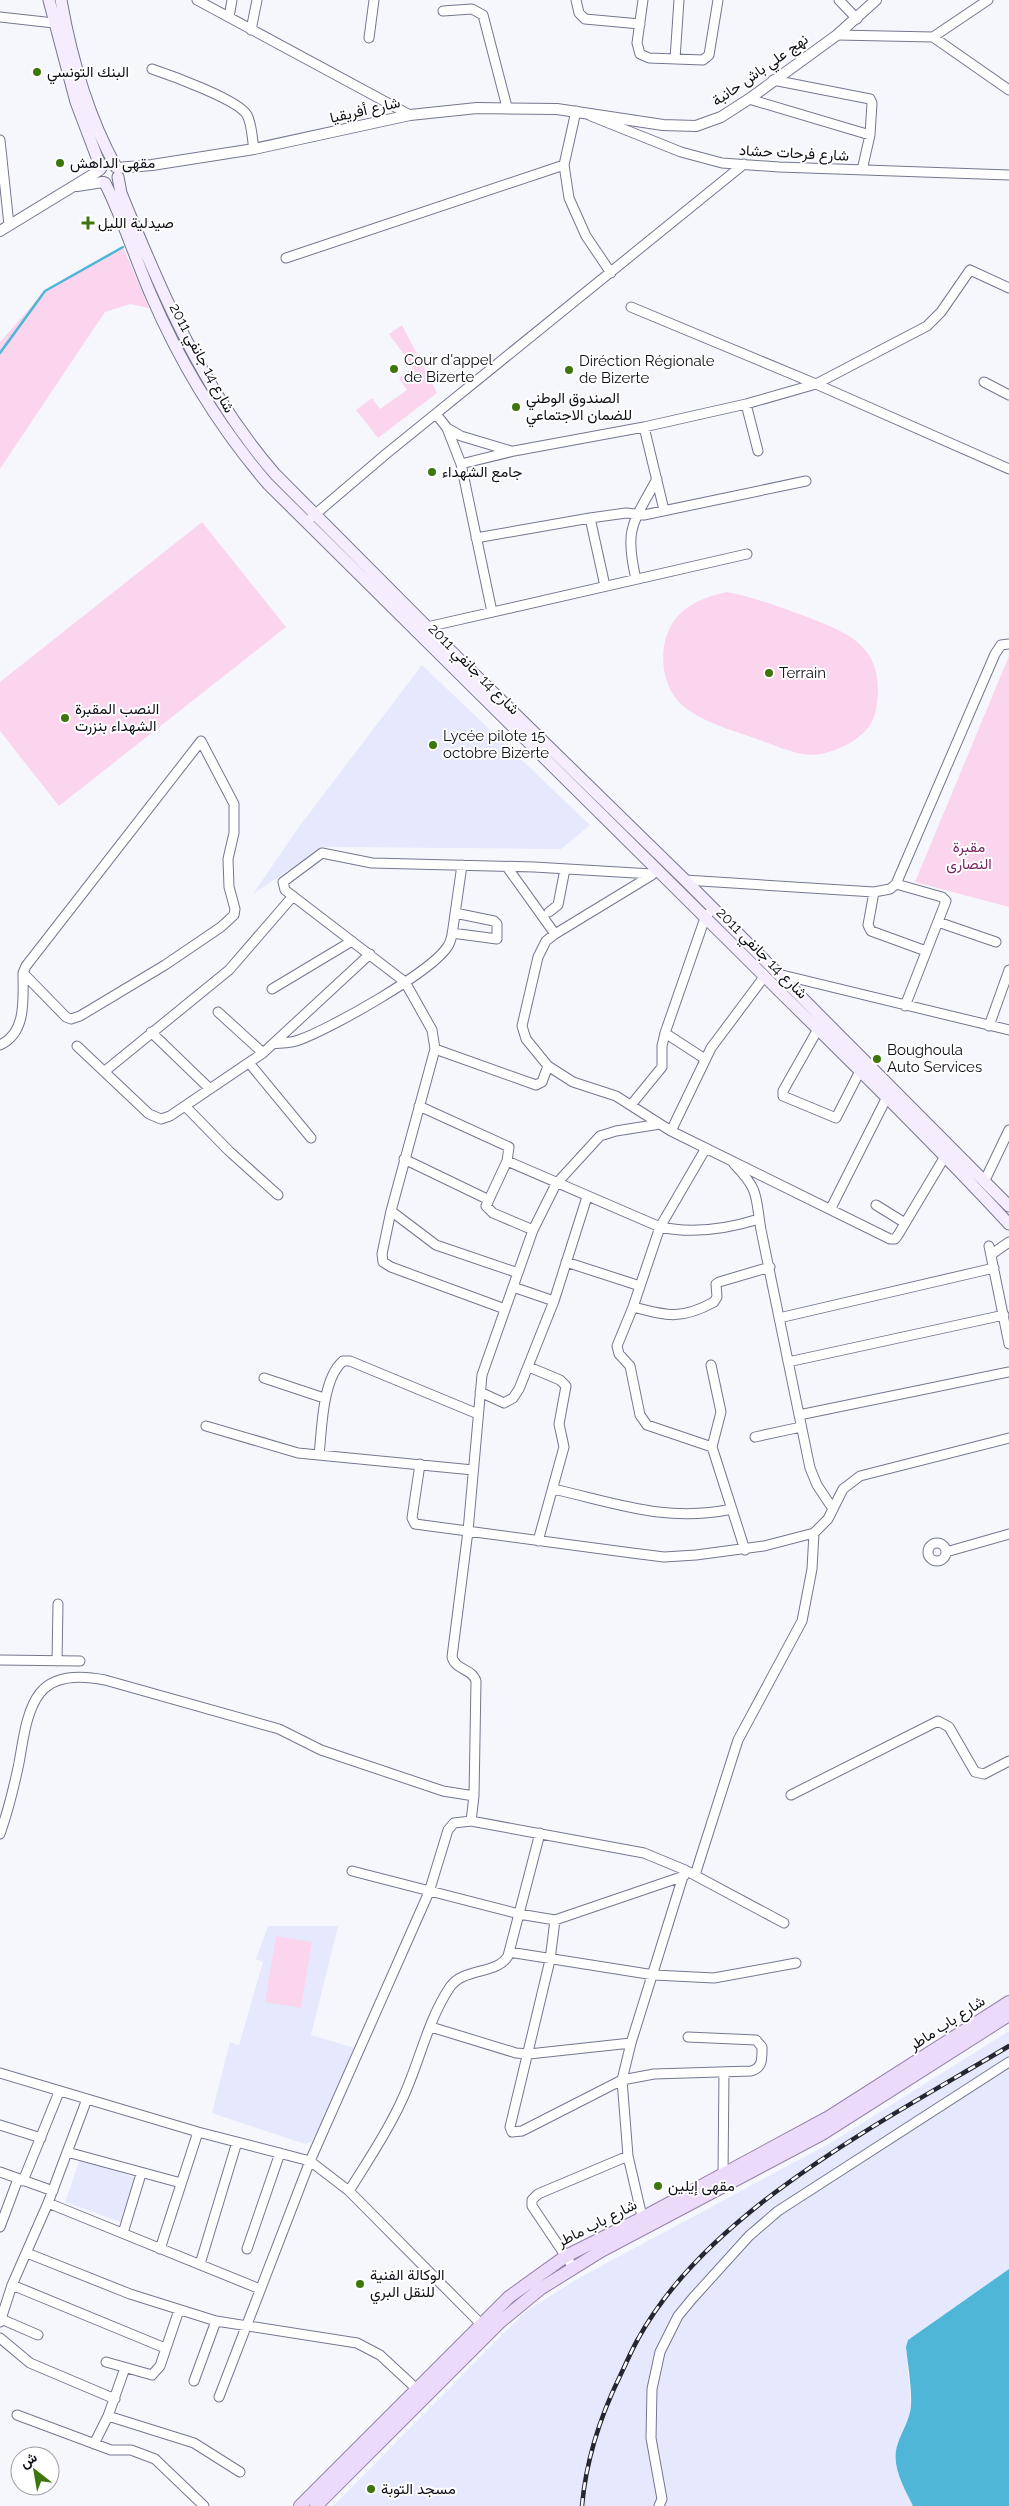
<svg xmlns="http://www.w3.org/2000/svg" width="1009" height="2506" viewBox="0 0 1009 2506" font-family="Raleway,Vazirmatn,sans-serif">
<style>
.built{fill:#e6e9fe}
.green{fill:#fbd4ee}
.water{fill:#50b6d7}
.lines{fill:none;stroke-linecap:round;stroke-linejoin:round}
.stream{stroke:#50b6d7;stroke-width:2.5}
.minor-casing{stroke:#747790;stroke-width:11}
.tertiary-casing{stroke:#747790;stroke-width:12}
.secondary-casing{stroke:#747790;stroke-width:13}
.primary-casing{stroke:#9582a9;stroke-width:14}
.minor{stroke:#fff;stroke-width:9}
.tertiary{stroke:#fff;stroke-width:10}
.secondary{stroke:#f5ecfd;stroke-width:11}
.primary{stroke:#ebdafa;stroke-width:12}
.rail-casing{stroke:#25262f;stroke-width:4.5}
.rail{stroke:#fff;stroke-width:2.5;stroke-dasharray:8;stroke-linecap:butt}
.poi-dot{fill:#3d770b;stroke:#fff;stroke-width:2}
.labels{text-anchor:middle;stroke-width:4;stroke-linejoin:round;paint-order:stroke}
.street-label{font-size:15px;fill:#0d0e17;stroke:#fff}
.poi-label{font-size:15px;fill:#0d0e17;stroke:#fff;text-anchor:start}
.park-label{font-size:15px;fill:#762563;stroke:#fff}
</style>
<rect width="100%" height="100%" fill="#f6f7fd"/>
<path class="built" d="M422,665L590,825L561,849L323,847L253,894L298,828Z
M268,1926H338L311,2035L355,2048L312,2142L305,2144L212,2113L230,2042L239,2045L263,1962L256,1959Z
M1009,2031V2269L908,2340L906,2347L911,2406L908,2418L897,2445L901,2480L913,2506H333L525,2312L577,2279L832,2142Z
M80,2159L142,2180L123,2223L65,2202Z"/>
<path class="green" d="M123,247L149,308L130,304L105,312L0,469V342L45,291Z
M402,325L437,393L378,438L356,410L372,398L380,409L407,390L399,378L413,367L389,334Z
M202,522L286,627L59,806L0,731V682Z
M727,592C752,597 775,605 799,614C850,633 887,646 876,710C871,736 843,749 821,754C802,758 780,747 762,741C736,731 705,724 683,706C657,684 656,633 683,611C696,600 710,596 727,592Z
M1009,656V907L915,882Z
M276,1936L312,1942L301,2008L265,2002Z"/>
<path class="water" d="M1009,2269V2506H913C904,2487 890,2465 898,2443C902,2431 910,2419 911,2406C912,2387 908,2366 906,2347L908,2340Z"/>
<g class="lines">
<path class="stream" d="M0,353L45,291L123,247"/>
<defs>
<path id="minor" d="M197,0L410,115
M576,0L579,13L585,19L640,24
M643,0L637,43L640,54L649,58L703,60L709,55L718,0
M839,0L857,19
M443,11L472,9L483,15L507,107
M0,17L54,23
M229,17L232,0
M251,30L257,0
M837,35L933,37L1009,90
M933,37L988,0
M369,38L374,0
M675,59L679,0
M152,69C170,75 239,100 247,115C252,124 252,139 254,149
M773,80L870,99L872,103L870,135L862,170
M749,99L870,135
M576,111L564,165L569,198L586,236L611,273
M591,116L681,152L722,163L779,167L1009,175
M0,140L9,225
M286,258L564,165
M631,307L816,384L1009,469
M984,382L1009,395
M746,404L758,451
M436,414L447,428L461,464L492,612
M644,427L664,510
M447,428L461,436L511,451
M461,464L514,451L644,427L746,404L816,384L927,326L941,312L970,270L1009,288
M312,517L386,454L744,164
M590,518L605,586
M476,538L590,518L626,513L644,515L806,481
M636,579C624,528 633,523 657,479
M427,627L747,554
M201,741L234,804V833L228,859L229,887L235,909L234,915L221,927L165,965L80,1016L71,1019L66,1017L23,973L26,966Z
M507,867L555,934
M652,875L555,934L546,941L538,957L522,1026L526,1039L548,1066L573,1082L616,1096L671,1131L890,1239H895L898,1235L947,1153
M685,880L874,892L890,889L896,884L995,654L1001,645L1009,644
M896,884L942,897L946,901L905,1006
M874,892L868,925L871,931L926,951
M549,912L558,905L565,869
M938,922L996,942
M452,933L497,939V924L494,921L455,913
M778,974L1009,1030
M272,989L352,941
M218,1012L263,1053
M989,1026L1009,970
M818,1029L783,1091V1096L836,1118L860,1071
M151,1032L210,1089
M665,1033L705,1059
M273,1044C282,1043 291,1043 299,1040C330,1029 432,972 448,946C450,943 451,939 452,935L462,865
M0,1045C27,1033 23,998 23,973
M77,1046L149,1114L161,1119L170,1116L263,1053L370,954
M435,1049L536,1085L542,1082L548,1066
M250,1064L311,1138
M105,1071L229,970L293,896
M631,1105L662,1067V1046L665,1033L705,918L708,914
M185,1106L229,1151L278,1195
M419,1106L509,1147L507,1161L486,1206L493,1213L533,1230
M660,1124L616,1131L600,1136L556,1184L533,1230L482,1375L468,1531L452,1657C456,1671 472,1668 476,1681L474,1796L471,1821L644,1853L685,1870L784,1923
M671,1131L711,1048L764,977
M706,1148L660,1227L633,1307L617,1346L619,1354L630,1366L640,1415L647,1425L712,1447
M404,1159L487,1199
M507,1161L660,1227C693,1234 727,1229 759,1219
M734,1164C760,1191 755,1195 761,1230L810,1468L817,1485L833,1509
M985,1180L1009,1130
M876,1205L905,1223
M831,1208L887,1097
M391,1211L436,1245L518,1273
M989,1246L1009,1344
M992,1254L1009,1242
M566,1262L640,1286
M513,1287L554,1301
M633,1307C668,1316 681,1320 714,1302L717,1297L716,1284L719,1282L770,1267
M505,1309L391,1267L383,1262L382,1254L391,1211L435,1049L432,1030L405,982L285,890L283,882L322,853L372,863L534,867L652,874
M779,1318L994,1268
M788,1362L1004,1315
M711,1365L721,1412L712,1447L745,1550
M529,1367L560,1380L566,1386L559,1424L564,1447L538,1541
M264,1378L324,1398
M480,1392L504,1403L513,1398L519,1389L554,1301L587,1197
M799,1415L1009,1372
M206,1426L298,1453L473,1470
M755,1437L801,1427
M319,1455C322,1429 322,1379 343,1361H350L478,1414
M420,1464L412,1518L415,1524L632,1553L664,1557L696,1555L764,1546L814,1533L828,1519L843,1489L860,1476L1009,1438
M553,1489C616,1503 666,1523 732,1509
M928 1552a9 9 0 1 1 18 0a9 9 0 1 1-18 0Z
M946,1552L1009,1534
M0,1660L80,1661
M57,1661L58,1604
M791,1795L938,1721L949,1727L975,1772L984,1774L1009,1761
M0,1834C8,1811 14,1787 19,1763C23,1741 26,1711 40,1693C55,1674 85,1676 105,1680L279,1729L321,1750L443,1791L474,1796
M352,1871L519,1914L555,1920L684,1876
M695,1875L738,1740L802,1621L812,1569L814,1533
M555,1920L550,1960L510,2127L512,2132L522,2131L622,2080L654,2074L751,2071C763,2068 762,2058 762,2047L756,2040L688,2037
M509,1952L654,1975L714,1978L796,1963
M431,2027L516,2053L529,2054L631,2043
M0,2073L198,2132L310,2161L349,2191L485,2328
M0,2125L41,2138
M67,2152L181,2183
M0,2172L53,2191
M723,2175L724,2072
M23,2181L59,2092
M349,2191C367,2162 387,2133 401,2102C419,2065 427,2021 450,1987C464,1967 497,1975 508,1956L540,1833
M48,2203L260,2289
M643,2221L628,2156L622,2080L631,2043L685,1870
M0,2227L18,2179
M123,2233L141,2174
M160,2249L198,2132
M247,2249L280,2153
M27,2253L130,2294L216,2321L357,2343L380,2355L421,2393
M200,2264L237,2142
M573,2267L532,2206V2200L538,2194L628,2156
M12,2285L165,2348
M1,2319L38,2335
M0,2322L12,2285L48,2203L87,2099
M0,2338L30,2363L115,2399
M106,2362L152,2375L160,2366L179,2310
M194,2381L216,2321
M219,2397L310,2161L429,1892L448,1830L454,1823L471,1821
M17,2415L111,2450H131L155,2459L204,2506
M108,2416L194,2443L240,2472
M94,2444L108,2416L125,2368
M659,2506L662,2499L651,2438L652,2389L660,2352L678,2316L692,2299L749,2236L778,2211L1009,2062"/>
<path id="tertiary" d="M117,168L152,165L254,149L410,115L477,108L557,109L663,125L696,126L721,117L749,99L837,35L876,0
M77,186L103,182
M0,231L100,170"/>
<path id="secondary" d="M49,0L76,102L101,168
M61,0C71,57 88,116 116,167
M118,177L121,193C162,294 203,391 275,474L459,659L685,880L1009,1206
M105,183C123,219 135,258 151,295C181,365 219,427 268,484C425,640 582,796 739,951C830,1042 922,1130 1009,1224"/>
<path id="primary" d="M300,2506L509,2297L566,2256L642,2218L829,2117L1009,2002
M316,2506L500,2322L540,2289L601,2251L822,2134L1009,2015"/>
</defs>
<use href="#minor" class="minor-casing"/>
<use href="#tertiary" class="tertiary-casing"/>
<use href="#secondary" class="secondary-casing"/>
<use href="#primary" class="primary-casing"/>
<use href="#minor" class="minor"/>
<use href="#tertiary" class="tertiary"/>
<use href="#secondary" class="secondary"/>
<use href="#primary" class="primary"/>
<defs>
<path id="rail" d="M582,2506C586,2460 600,2417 620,2376C626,2364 631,2351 638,2339C709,2209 886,2120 1009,2046"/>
</defs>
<use href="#rail" class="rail-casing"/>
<use href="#rail" class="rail"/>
</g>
<g class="poi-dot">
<circle cx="37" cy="72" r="5"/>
<circle cx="60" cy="163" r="5"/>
<path d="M85.5 215.5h5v5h5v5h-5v5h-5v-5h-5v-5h5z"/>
<circle cx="394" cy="369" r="5"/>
<circle cx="569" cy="370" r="5"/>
<circle cx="516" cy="407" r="5"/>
<circle cx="432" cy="472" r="5"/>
<circle cx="769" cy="673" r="5"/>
<circle cx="65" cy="718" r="5"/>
<circle cx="433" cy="745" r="5"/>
<circle cx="877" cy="1059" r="5"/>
<circle cx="658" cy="2186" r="5"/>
<circle cx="360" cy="2284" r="5"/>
<circle cx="371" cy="2489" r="5"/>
</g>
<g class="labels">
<g class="street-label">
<text transform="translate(760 70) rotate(-35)" y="5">نهج علي باش حانبة</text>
<text transform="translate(365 110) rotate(-13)" y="5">شارع أفريقيا</text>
<text transform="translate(794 153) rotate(3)" y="5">شارع فرحات حشاد</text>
<text transform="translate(202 358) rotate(62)" y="5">شارع 14 جانفي 2011</text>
<text transform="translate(474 669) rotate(45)" y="5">شارع 14 جانفي 2011</text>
<text transform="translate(762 953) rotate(45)" y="5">شارع 14 جانفي 2011</text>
<text transform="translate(947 2023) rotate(-33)" y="5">شارع باب ماطر</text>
<text transform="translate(597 2223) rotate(-27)" y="5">شارع باب ماطر</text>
</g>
<g class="poi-label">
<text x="47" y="77">البنك التونسي</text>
<text x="70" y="168">مقهى الداهش</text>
<text x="98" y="228">صيدلية الليل</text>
<text x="404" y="365">Cour d'appel<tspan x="404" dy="17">de Bizerte</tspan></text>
<text x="579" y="366">Diréction Régionale<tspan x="579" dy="17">de Bizerte</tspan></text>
<text x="526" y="403">الصندوق الوطني<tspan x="526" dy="17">للضمان الاجتماعي</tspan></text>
<text x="442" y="477">جامع الشهداء</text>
<text x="779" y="678">Terrain</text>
<text x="75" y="714">النصب المقبرة<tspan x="75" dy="17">الشهداء بنزرت</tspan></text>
<text x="443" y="741">Lycée pilote 15<tspan x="443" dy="17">octobre Bizerte</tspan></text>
<text x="887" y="1055">Boughoula<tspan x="887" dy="17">Auto Services</tspan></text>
<text x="668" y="2191">مقهى إيلين</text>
<text x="370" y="2280">الوكالة الفنية<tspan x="370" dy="17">للنقل البري</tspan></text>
<text x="381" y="2494">مسجد التوبة</text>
</g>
<g class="park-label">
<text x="969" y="852">مقبرة<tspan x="969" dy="17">النصارى</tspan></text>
</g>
</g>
<g transform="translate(35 2471) rotate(329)"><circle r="24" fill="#ffffff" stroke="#9e9fa2"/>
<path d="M0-4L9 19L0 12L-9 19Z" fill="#3d770b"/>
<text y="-8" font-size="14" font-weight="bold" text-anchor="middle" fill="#0d0e17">ش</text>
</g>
</svg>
